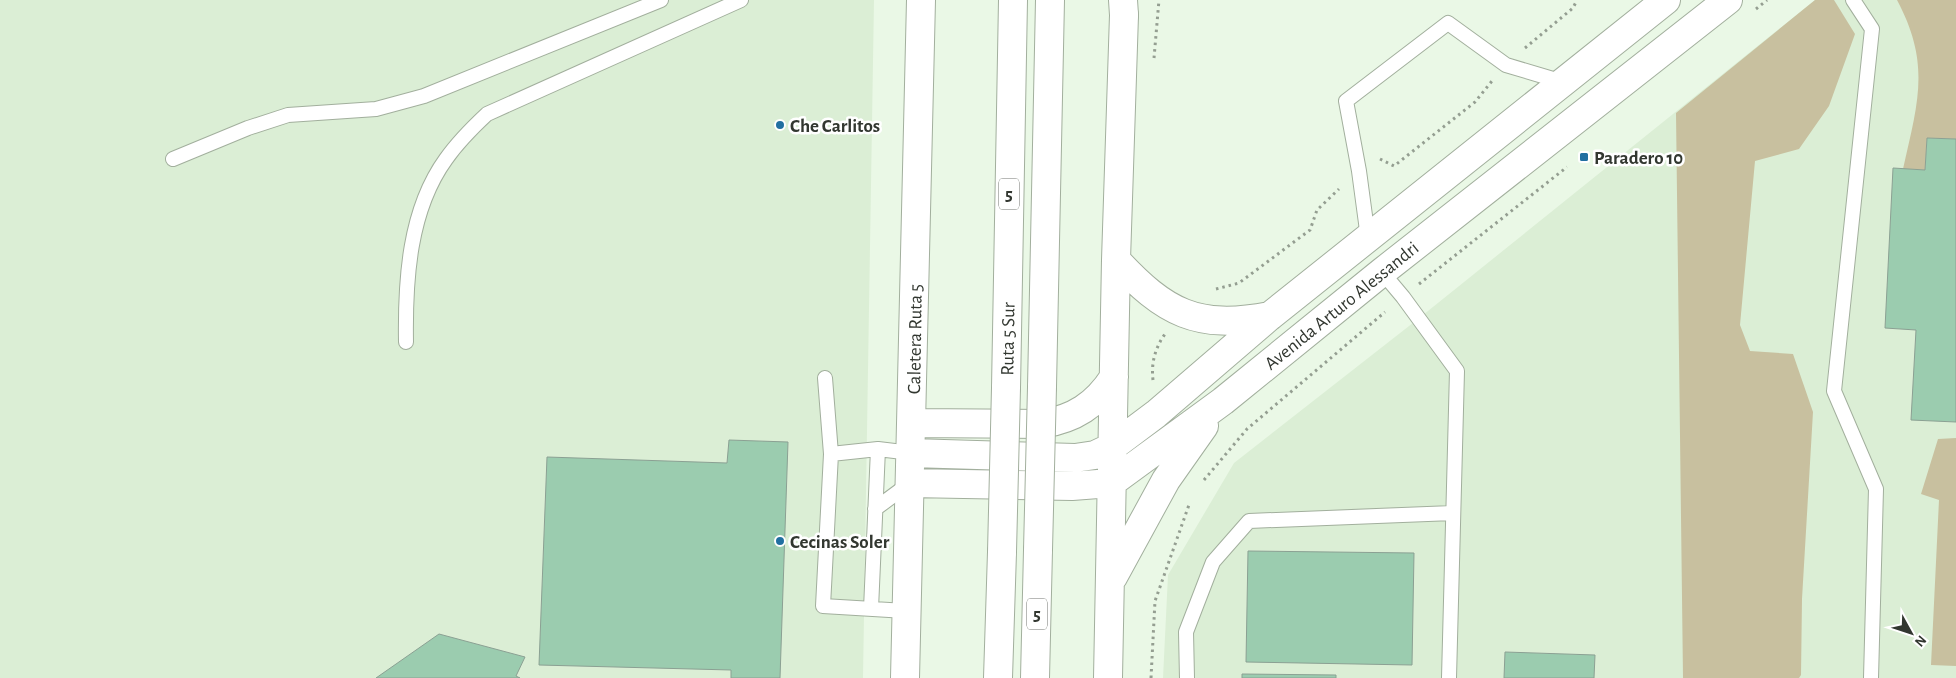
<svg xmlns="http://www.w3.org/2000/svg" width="1956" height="678" viewBox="0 0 1956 678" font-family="'Alegreya Sans',sans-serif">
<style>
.built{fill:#dbeed5}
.green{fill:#c8c09f}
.building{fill:#9bccaf;stroke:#8ba093}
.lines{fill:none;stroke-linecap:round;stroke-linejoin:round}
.service-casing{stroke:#a2af9d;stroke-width:16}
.primary-casing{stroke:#a2af9d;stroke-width:30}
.motorway-casing{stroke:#a2af9d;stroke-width:30}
.path{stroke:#949e91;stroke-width:3;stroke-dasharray:2.5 4;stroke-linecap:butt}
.service{stroke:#fff;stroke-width:14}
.primary{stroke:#fff;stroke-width:28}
.motorway{stroke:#fff;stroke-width:28}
.motorway-bridge-casing{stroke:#a2af9d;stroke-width:30;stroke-linecap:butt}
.motorway-bridge{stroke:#fff;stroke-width:28}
.poi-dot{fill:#216fa1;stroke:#fff;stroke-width:2}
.labels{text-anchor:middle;stroke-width:5;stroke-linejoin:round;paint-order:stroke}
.shield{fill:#fff;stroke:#70736e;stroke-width:1}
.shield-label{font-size:18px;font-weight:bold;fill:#323730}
.poi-label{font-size:19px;font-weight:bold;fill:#323730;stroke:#fff;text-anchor:start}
.street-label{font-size:19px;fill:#323730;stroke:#fff}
</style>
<rect width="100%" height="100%" fill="#eaf8e6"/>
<path class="built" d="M0,0H874L863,678H0Z
M1815,0H1956V678H1163L1168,575L1234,463L1418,319Z"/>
<path class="green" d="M1815,0H1834L1855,34L1829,106L1799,149L1755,161L1740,325L1750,351L1793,354L1813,412L1802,599L1801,675L1799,678H1683L1676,113Z
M1897,0H1956V139L1927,138L1925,170L1903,169C1918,102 1931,64 1897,0Z
M1956,438V666L1931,665L1939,500L1921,494L1938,439Z"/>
<path class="building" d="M1927,138L1956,139V422L1911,420L1916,330L1885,328L1893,168L1925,170Z
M729,440L788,442L780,678H731V670L539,665L547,457L727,463Z
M1248,551L1414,553L1412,665L1246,662Z
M439,634L525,657L516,676L520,678H376Z
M1505,652L1595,655L1594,678H1504Z
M1242,674L1336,675V678H1242Z"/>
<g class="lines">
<defs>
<path id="service" d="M1853,0L1872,29L1834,391L1876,489L1871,678
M173,159L248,128L288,115L376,109L424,96L661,0
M1368,238L1359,171L1346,101L1448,23L1506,65L1563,82
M1382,272L1403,297L1457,371L1449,678
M406,342C405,280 409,210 446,159C458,142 472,128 487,114L741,0
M825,378L831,454
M875,509L910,483
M871,609L878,449
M906,611L823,606L831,454L878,449L911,453
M1187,678L1186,632L1213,562L1249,521L1453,513"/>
<path id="primary" d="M1116,260C1165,313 1197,330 1270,316
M912,423L1042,424C1074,419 1096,405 1114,377
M911,453L1075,458L1095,455L1112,447L1156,414L1270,316L1666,0
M910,483L1072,486L1111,483L1223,401L1382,272L1728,0
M1113,577L1166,480L1204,426
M905,678L921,0
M1108,678L1116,260L1124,15"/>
<path id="motorway" d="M1123,0L1124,15
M1042,387L1050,0
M1006,388L1013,0
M998,678L1002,552
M1035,678L1038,550"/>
</defs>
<use href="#service" class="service-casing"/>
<use href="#primary" class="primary-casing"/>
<use href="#motorway" class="motorway-casing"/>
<path class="path" d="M1756,9L1767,0
M1525,48L1573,8L1577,0
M1154,58L1159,0
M1380,159L1394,166L1475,102L1492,81
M1419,284L1567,167
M1216,289L1239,283L1310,230L1317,210L1339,189
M1153,380C1151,363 1155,348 1165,334
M1204,480L1247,429L1385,312
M1151,678L1155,601L1190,502"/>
<use href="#service" class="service"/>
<use href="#primary" class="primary"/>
<use href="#motorway" class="motorway"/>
<defs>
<path id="motorway-bridge" d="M1038,550L1042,387
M1002,552L1006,388"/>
</defs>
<use href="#motorway-bridge" class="motorway-bridge-casing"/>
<use href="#motorway-bridge" class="motorway-bridge"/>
</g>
<g class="poi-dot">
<circle cx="780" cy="125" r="5"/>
<rect x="1579" y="152" width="10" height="10" rx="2.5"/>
<circle cx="780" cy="541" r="5"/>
</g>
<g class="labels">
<g class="shield">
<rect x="999" y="178.5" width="20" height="31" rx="4"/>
<rect x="1027" y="598.5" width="20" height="31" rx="4"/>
</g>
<g class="shield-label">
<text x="1009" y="200">5</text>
<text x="1037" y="620">5</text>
</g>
<g class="poi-label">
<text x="790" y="132">Che Carlitos</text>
<text x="1594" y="164">Paradero 10</text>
<text x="790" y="548">Cecinas Soler</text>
</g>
<g class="street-label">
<text transform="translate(1341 305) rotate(-39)" y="7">Avenida Arturo Alessandri</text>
<text transform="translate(914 339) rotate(-89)" y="7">Caletera Ruta 5</text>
<text transform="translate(1007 339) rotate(-89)" y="7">Ruta 5 Sur</text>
</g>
</g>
<g transform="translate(1911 633) rotate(130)" stroke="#ffffff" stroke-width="4" paint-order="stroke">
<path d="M0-4L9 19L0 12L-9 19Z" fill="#323730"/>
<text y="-8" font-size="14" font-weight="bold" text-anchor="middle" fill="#323730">N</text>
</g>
</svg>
